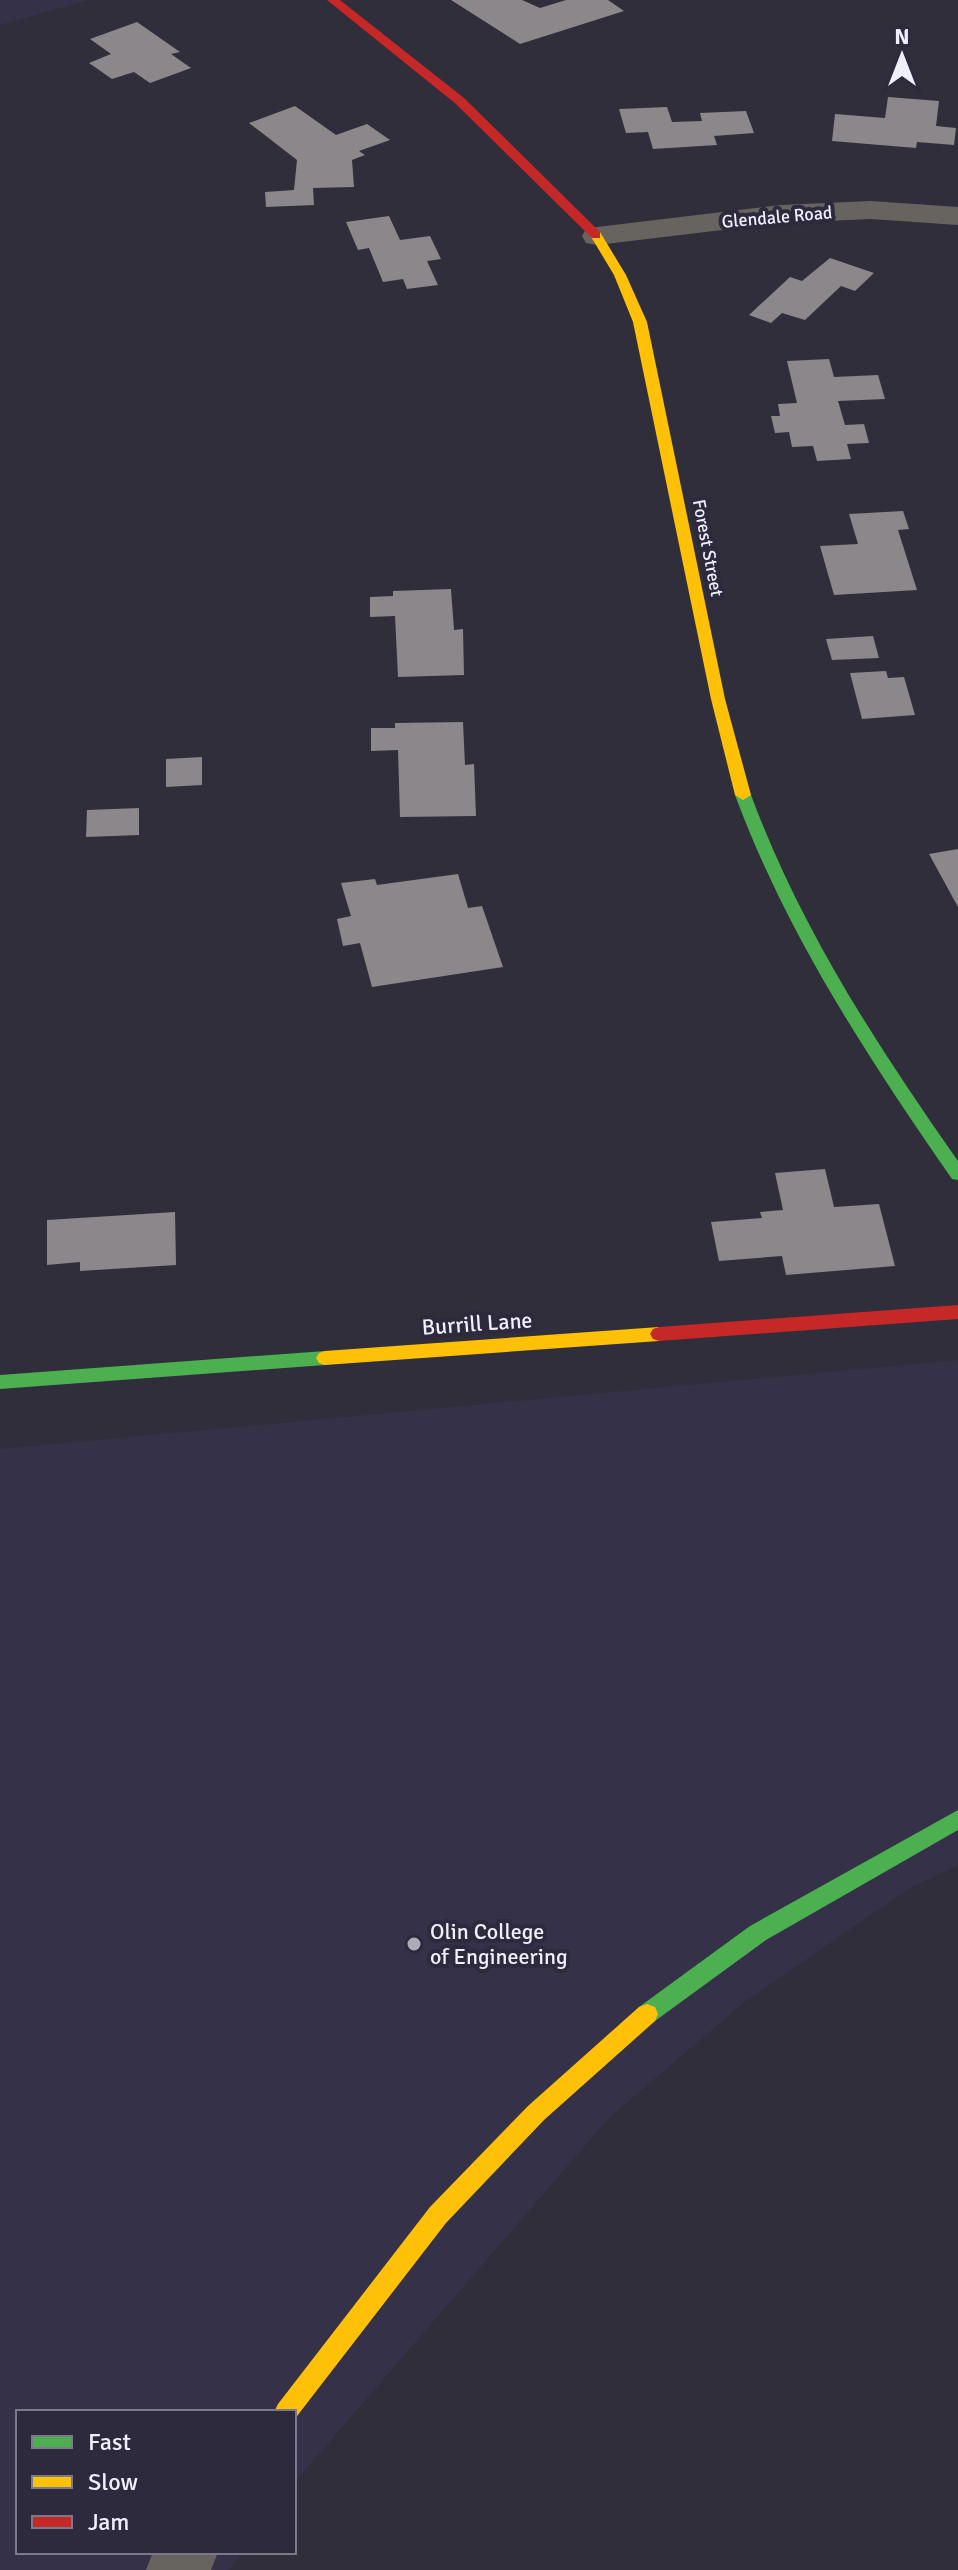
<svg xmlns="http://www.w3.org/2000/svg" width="958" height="2570" viewBox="0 0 958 2570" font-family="Signika,sans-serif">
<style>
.built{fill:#343148}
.building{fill:#8c878a}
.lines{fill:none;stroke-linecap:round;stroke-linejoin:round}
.street{fill:#676460;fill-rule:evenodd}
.fast{fill:#4caf50;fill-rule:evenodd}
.slow{fill:#ffc107;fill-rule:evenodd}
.jam{fill:#c62828;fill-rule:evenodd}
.poi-dot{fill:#adabb8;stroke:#2d2a3e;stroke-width:3}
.labels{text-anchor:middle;stroke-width:8;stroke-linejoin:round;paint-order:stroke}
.far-street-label{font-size:18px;fill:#f0effc;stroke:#2d2a3e}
.street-label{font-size:22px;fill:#f0effc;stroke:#2d2a3e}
.poi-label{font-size:22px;fill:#f0effc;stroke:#2d2a3e;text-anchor:start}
</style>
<rect width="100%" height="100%" fill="#302e3a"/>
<path class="built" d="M0,0H89L0,25Z
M958,1360V1865L910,1888L747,2000L609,2118L294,2483V2412H18V2552H242L229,2570H0V1449Z"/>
<path class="building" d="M451,0H522L540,8L566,0H608L624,11L520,44Z
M137,22L180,52L171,54L191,68L150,83L134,72L112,79L89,63L111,54L90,39Z
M888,97L939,101L936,126L956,128L954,145L917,142L916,148L832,141L835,114L885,118Z
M295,106L336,135L367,124L390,140L359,151L365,155L352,160L354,187L313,188L314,205L266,207L265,192L294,190L297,160L249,123Z
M667,107L672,122L702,121L700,113L746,111L754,133L714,136L717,145L653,149L648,132L626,133L619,109Z
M389,216L400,240L430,236L441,259L427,261L438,285L407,289L403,279L383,282L369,248L358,250L346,222Z
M830,258L874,273L855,291L841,286L805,320L782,313L771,323L749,315L790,277L802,281Z
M829,359L834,377L878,375L885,399L838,401L845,425L864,424L869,443L847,444L851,459L817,461L813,446L792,447L789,432L775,433L771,416H780L778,404L797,403L787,361Z
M903,511L909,529L898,530L917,590L834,595L820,546L858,544L849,514Z
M451,589L454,630L463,629L464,675L398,677L395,616L370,617V597L393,596V591Z
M873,636L879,658L832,660L826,639Z
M886,671L888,678L904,677L915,715L862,719L850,673Z
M463,722L465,765L474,764L476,816L400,817L398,750L371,751V728H395V723Z
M202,757V785L166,787V759Z
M139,808V835L86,837L87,810Z
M958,849V907L929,854Z
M458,874L468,908L482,906L503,967L372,987L360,943L343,946L337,919L351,916L341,883L375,879L377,885Z
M825,1169L834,1207L879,1204L895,1266L786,1275L782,1256L719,1261L711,1222L762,1218L760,1212L783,1210L775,1173Z
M175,1212L176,1265L80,1271V1262L47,1265V1220Z"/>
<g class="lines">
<path class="street" d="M871,201L958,207V225L871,219L781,223L597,245L586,243L582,236L586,229L597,227L781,205Z
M153,2552H218L211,2570H146Z"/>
<path class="fast" d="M743,790L751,795C801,929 876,1044 958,1161V1180L952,1179C867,1056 787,935 735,795Z
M325,1351L331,1353L334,1358L331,1363L325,1365L0,1389V1375Z
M958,1810V1830L766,1940L655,2021L647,2024L639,2021L636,2014L639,2007L750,1926Z"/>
<path class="slow" d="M596,231L600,232L626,275L647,322L725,699L751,795L743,800L735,795L711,699L633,322L614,275L590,235Z
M659,1327L665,1329L668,1334L665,1339L659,1341L325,1365L319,1363L316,1358L319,1353L325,1351Z
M647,2004L655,2007L658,2014L655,2021L544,2120L446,2223L294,2420V2412H274L278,2404L430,2207L528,2106L639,2007Z"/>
<path class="jam" d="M327,0H340L464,98L600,232V238H592L456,104Z
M958,1305V1319L659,1341L653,1339L650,1334L653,1329L659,1327Z"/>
</g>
<circle class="poi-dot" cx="414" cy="1944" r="8"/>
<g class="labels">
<g class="far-street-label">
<text transform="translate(777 217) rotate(-5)" y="6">Glendale Road</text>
<text transform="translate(708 548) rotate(79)" y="6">Forest Street</text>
</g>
<g class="street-label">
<text transform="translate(477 1323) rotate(-4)" y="8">Burrill Lane</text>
</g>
<g class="poi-label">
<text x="430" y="1939">Olin College<tspan x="430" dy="25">of Engineering</tspan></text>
</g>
</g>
<rect x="16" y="2410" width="280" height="144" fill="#2d2a3e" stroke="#7b798a" stroke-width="2"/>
<rect x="32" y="2436" width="40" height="12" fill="#4caf50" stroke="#7b798a" stroke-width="2"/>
<text x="88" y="2450" font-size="24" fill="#f0effc">Fast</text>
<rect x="32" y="2476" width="40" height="12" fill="#ffc107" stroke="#7b798a" stroke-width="2"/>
<text x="88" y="2490" font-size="24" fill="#f0effc">Slow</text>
<rect x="32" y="2516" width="40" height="12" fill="#c62828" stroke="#7b798a" stroke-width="2"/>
<text x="88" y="2530" font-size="24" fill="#f0effc">Jam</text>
<g transform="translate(902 56)" stroke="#2d2a3e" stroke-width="6" paint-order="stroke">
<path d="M0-6L14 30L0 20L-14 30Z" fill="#f0effc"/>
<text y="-12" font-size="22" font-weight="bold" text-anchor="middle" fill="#f0effc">N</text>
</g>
</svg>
